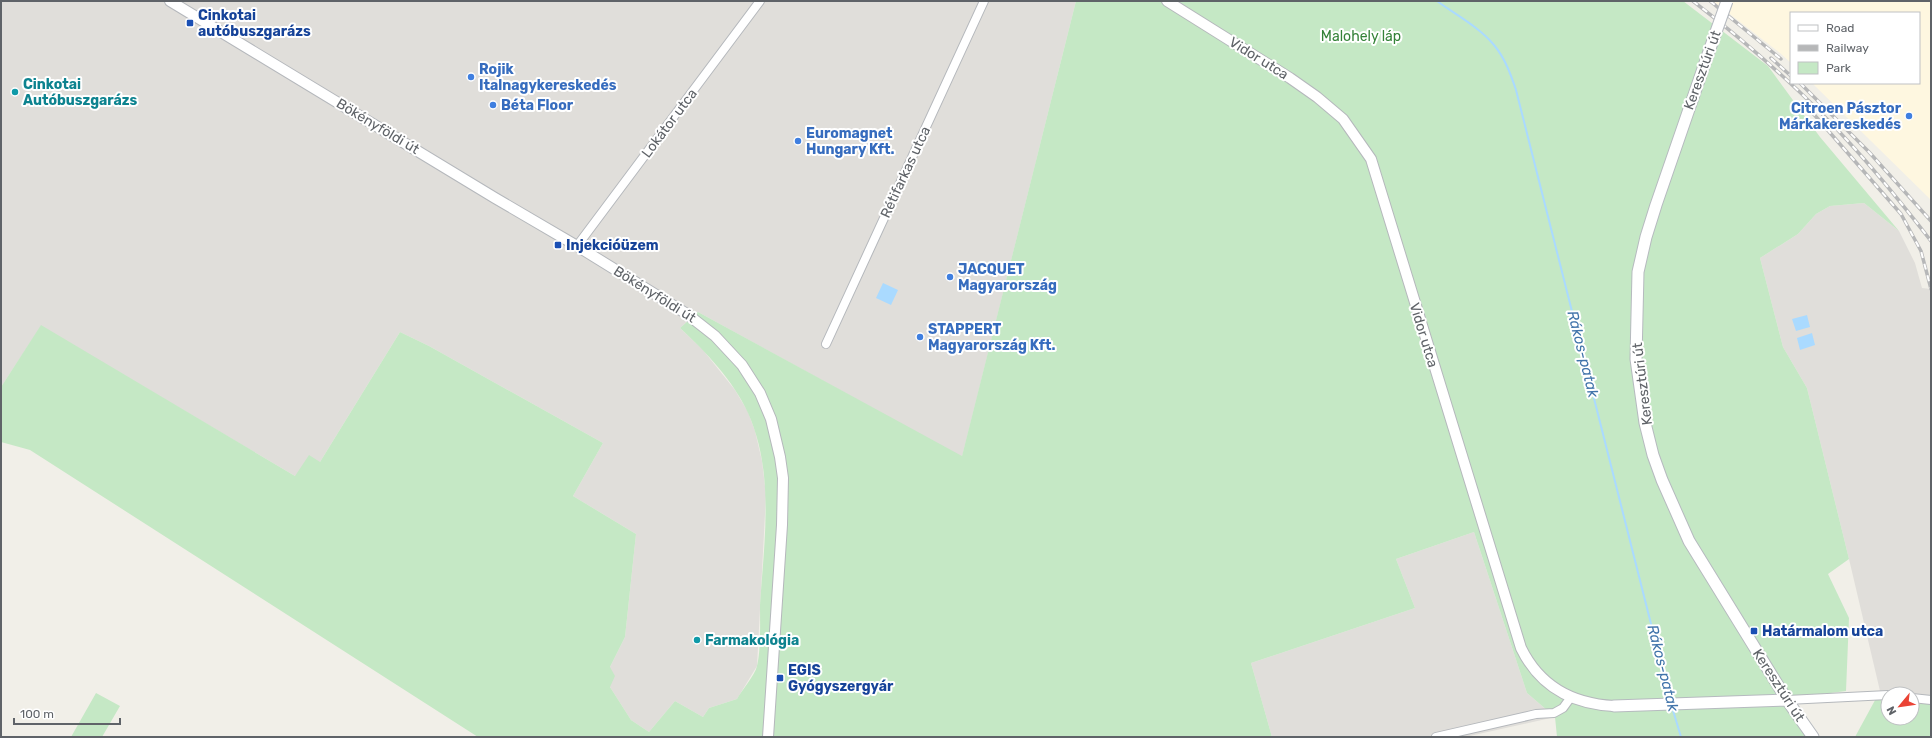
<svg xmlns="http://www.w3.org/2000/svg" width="1932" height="738" viewBox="0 0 1932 738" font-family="Rubik,sans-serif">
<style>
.commercial{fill:#fef7e0}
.industrial{fill:#e0deda}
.green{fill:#c5e8c5}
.water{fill:#aadaff}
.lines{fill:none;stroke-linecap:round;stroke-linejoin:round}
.stream{stroke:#aadaff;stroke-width:2}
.minor-casing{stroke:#b5b8bc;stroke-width:10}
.tertiary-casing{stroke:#b5b8bc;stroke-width:12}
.secondary-casing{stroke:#b6babf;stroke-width:13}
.minor{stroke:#fff;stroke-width:8}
.tertiary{stroke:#fff;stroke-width:10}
.secondary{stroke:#fff;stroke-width:11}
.rail-casing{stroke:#b6b7b8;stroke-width:3.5}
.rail{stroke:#fff;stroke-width:2;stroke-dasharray:6;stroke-linecap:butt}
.secondary-bridge-casing{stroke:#b6babf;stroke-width:13;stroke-linecap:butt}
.secondary-bridge{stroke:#fff;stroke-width:11}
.transit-dot{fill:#1a4fb4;stroke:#fff;stroke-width:1.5}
.shop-dot{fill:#3f7fe0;stroke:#fff;stroke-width:1.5}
.culture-dot{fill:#0f9aa8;stroke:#fff;stroke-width:1.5}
.labels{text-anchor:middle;stroke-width:4;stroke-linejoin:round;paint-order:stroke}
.transit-label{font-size:14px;font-weight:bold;fill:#164399;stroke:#fff;text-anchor:start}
.park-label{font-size:14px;fill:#348238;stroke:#fff}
.street-label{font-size:14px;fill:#5f6368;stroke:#fff}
.shop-label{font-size:14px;font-weight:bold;fill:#366cbe;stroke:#fff;text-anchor:start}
.culture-label{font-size:14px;font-weight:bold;fill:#0d838f;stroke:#fff;text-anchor:start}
.water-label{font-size:15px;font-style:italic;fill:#4174aa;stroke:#fff}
</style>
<rect width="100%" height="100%" fill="#f1efe8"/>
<path class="commercial" d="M1713,1H1931V200L1812,83H1919V13H1791V63L1780,53Z"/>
<path class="industrial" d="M1,1H1076L962,457L698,312L680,328L703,350L735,390L748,412L755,431L762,461L766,495L757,666L737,699L709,708L703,717L675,701L649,732L631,720L610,687V667L625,637L636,534L573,496L603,443L429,346L400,332L320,462L295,476L41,326L1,387Z
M1864,203L1899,231L1915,263L1922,288L1931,289V697L1880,691L1849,559L1807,388L1783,347L1760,258L1798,234L1816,214L1830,206Z
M1474,532L1527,693L1555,717L1465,737H1272L1251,663L1415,608L1396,559Z"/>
<path class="green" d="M1076,1H1683L1768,66L1820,137L1899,231L1864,203L1830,206L1816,214L1798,234L1760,258L1783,347L1807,388L1849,559L1828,574L1849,618L1846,691L1792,698L1820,737H1557L1555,717L1527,693L1474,532L1396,559L1415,608L1251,663L1272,737H478L30,450L1,442V387L41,325L295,476L309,455L320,462L400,332L429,346L603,443L573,496L636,534L625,637L610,667L615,676L610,687L631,720L649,732L675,701L703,717L709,708L737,699C742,690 755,675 757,666C761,651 760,621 760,605C764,542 775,473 748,413C733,380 706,352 680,328L698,312L962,456Z
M1880,691L1903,694H1888V718H1912V695L1931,697V737H1855Z
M96,693L120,706L102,737H71Z"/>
<path class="water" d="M883,283L898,290L891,305L876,298Z
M1807,315L1810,327L1796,331L1792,319Z
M1812,333L1815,345L1800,350L1797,338Z"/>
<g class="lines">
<path class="stream" d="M1437,1C1456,15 1479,27 1494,45C1505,58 1511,75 1516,90L1670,699
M1672,707L1681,737"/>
<defs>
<path id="minor" d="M577,246L760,1
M826,344L984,1
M1912,698L1931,700
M1787,700L1888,695
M1436,737L1536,714L1554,713L1563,708L1571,697"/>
<path id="tertiary" d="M170,1L495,198L577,246L687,314L715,336L742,365L760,393L771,419L780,457L783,478L782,525L768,737
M1167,1L1290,78L1317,97L1343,119L1371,159L1521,648C1540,687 1572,704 1614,706"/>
<path id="secondary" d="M1707,57L1656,205L1646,237L1638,272L1637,315L1636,359L1645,423L1653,455L1662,480L1689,541L1787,700L1813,737
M1614,706L1787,700"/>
</defs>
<use href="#minor" class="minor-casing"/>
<use href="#tertiary" class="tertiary-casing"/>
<use href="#secondary" class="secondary-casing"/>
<use href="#minor" class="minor"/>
<use href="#tertiary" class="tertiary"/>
<use href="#secondary" class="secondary"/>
<defs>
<path id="rail" d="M1693,1C1751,46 1807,95 1856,150C1882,179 1907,210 1931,241
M1710,1L1781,59
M1771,58L1791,76
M1800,83L1869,152L1931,221
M1811,111L1901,214L1921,251L1931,289"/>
</defs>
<use href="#rail" class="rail-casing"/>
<use href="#rail" class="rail"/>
<defs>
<path id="secondary-bridge" d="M1707,57L1727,1"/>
</defs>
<use href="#secondary-bridge" class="secondary-bridge-casing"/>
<use href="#secondary-bridge" class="secondary-bridge"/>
</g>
<g class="transit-dot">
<rect x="186" y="19" width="8" height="8" rx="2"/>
<rect x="554" y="241" width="8" height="8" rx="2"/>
<rect x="1750" y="627" width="8" height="8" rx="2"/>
<rect x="776" y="674" width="8" height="8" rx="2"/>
</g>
<g class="shop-dot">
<circle cx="471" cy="77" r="4"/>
<circle cx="493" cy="105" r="4"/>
<circle cx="1909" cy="116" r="4"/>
<circle cx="798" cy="141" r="4"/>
<circle cx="950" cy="277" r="4"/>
<circle cx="920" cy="337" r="4"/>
</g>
<g class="culture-dot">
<circle cx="15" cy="92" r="4"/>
<circle cx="697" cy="640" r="4"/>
</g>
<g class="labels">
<g class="transit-label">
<text x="198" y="20">Cinkotai<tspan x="198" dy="16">autóbuszgarázs</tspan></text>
<text x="566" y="250">Injekcióüzem</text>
<text x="1762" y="636">Határmalom utca</text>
<text x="788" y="675">EGIS<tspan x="788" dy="16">Gyógyszergyár</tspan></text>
</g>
<g class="park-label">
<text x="1361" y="41">Malohely láp</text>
</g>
<g class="street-label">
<text transform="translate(1259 58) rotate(32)" y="5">Vidor utca</text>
<text transform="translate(1702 70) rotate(-70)" y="5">Keresztúri út</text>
<text transform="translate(669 123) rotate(-53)" y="5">Lokátor utca</text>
<text transform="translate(378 126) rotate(31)" y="5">Bökényföldi út</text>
<text transform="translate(905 172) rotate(-65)" y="5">Rétifarkas utca</text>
<text transform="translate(655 294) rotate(32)" y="5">Bökényföldi út</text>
<text transform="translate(1424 335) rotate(73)" y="5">Vidor utca</text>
<text transform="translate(1642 384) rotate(-97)" y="5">Keresztúri út</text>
<text transform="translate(1779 685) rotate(57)" y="5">Keresztúri út</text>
</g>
<g class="shop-label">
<text x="479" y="74">Rojik<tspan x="479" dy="16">Italnagykereskedés</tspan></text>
<text x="501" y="110">Béta Floor</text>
<text x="1901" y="113" text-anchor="end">Citroen Pásztor<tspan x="1901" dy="16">Márkakereskedés</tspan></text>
<text x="806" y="138">Euromagnet<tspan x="806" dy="16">Hungary Kft.</tspan></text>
<text x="958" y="274">JACQUET<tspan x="958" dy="16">Magyarország</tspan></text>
<text x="928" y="334">STAPPERT<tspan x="928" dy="16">Magyarország Kft.</tspan></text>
</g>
<g class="culture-label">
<text x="23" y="89">Cinkotai<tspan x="23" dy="16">Autóbuszgarázs</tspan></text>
<text x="705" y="645">Farmakológia</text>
</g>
<g class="water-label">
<text transform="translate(1583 354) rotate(76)" y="5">Rákos-patak</text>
<text transform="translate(1663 668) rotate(76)" y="5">Rákos-patak</text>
</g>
</g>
<rect width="1932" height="738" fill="none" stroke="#5f6368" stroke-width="4"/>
<rect x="1790" y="12" width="130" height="72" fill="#ffffff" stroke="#bfc1c3"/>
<rect x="1798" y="25" width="20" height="6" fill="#ffffff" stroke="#bfc1c3"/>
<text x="1826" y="32" font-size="12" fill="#5f6368">Road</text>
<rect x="1798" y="45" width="20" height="6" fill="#b6b7b8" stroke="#bfc1c3"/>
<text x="1826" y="52" font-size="12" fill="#5f6368">Railway</text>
<rect x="1798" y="62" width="20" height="12" fill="#c5e8c5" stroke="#bfc1c3"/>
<text x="1826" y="72" font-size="12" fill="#5f6368">Park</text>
<g transform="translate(1900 706) rotate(241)"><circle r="19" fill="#ffffff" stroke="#bfc1c3"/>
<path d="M0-3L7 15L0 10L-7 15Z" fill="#ea4335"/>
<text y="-6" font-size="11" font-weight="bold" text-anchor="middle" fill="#5f6368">N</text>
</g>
<path d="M14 718v6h106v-6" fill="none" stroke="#5f6368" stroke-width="2"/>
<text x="20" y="718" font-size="12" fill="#5f6368" stroke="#ffffff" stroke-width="3" paint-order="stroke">100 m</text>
</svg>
